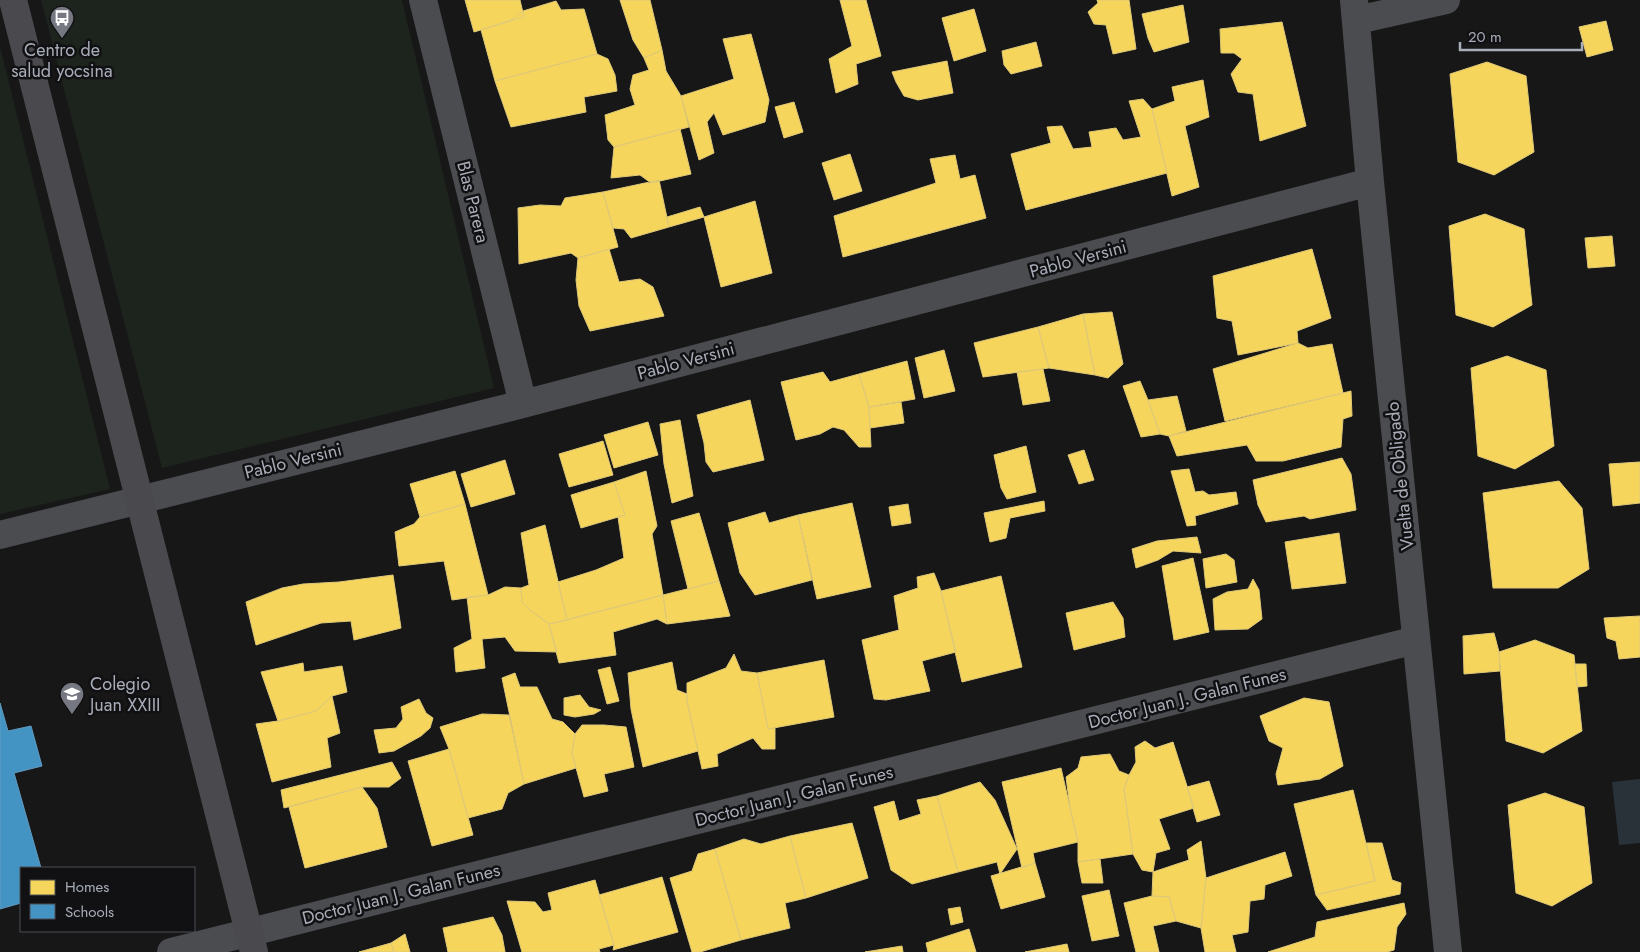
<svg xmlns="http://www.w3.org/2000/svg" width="1640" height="952" viewBox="0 0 1640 952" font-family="Jost,sans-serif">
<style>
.green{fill:#1d241e}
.water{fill:#2a3239}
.homes{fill:#f6d55c;stroke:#dfc978}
.schools{fill:#4393c3;stroke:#619bc0}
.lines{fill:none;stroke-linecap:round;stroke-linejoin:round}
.street{stroke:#4b4c50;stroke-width:28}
.secondary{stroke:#4a4a4e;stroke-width:28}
.labels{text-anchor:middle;stroke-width:5;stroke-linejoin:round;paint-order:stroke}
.poi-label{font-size:18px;fill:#a8adb8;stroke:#111113}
.street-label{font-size:18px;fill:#a8adb8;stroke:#111113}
</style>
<rect width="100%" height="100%" fill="#171717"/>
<path class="green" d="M41,0H402L494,388L162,468Z
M0,47L110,489L0,514Z"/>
<path class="water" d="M1640,779V843L1619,845L1612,782Z"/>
<path class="homes" d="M465,0H520L524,17L474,32Z
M620,0H650L662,50L644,58L633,40Z
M840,0H866L881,56L856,64L858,84L836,93L829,59L852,46Z
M1097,0H1129L1136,49L1113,54L1106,25L1094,24L1088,12L1098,3Z
M556,1L561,10L584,9L597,54L495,81L481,30L511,20L523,11Z
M1183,5L1189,42L1154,52L1148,38L1142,14Z
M974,9L986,51L954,61L942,18Z
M1606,21L1613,50L1587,57L1579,27Z
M1282,22L1306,126L1260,141L1253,94L1238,92L1231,74L1242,59L1234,53H1221L1220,29Z
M751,34L769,100L765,122L723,135L714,113L707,122L714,153L699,160L681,96L734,79L723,39Z
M1036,42L1042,66L1011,74L1004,65L1002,51Z
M662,50L666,71L681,96L689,127L614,147L608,140L605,115L635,105L630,89L633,75L649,70L644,58Z
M597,54L608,59L615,75L617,91L584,97L586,112L511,127L495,81Z
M947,61L953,93L918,100L904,96L896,82L892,72Z
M1487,62L1526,76L1534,152L1494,175L1458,162L1450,74Z
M1203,80L1209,117L1185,126L1199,187L1172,196L1152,109L1175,101L1172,87Z
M1143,99L1152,109L1167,173L1026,210L1011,154L1051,143L1047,127L1062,126L1073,149L1092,147L1089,132L1116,128L1123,140L1141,137L1129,101Z
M794,102L803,132L784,138L775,107Z
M680,129L691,174L651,183L640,175L611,178L614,147Z
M850,154L862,191L834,200L822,163Z
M955,155L960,179L975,175L986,218L843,257L834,216L936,183L930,159Z
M659,180L669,227L631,238L624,229L613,228L603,192Z
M603,192L618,247L578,258L571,253L519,264L518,208L540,205L561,206L565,198Z
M755,201L772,273L721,287L704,217Z
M700,207L704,217L669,227L667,217Z
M1485,214L1524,229L1532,305L1493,327L1456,315L1449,226Z
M1612,236L1615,266L1588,268L1585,238Z
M609,249L619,282L640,279L653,287L664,316L590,331L579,306L576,280L578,258Z
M1312,249L1331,318L1297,331L1298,343L1238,355L1232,321L1217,318L1213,276Z
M1112,312L1123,364L1108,378L1095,375L1083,314Z
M1083,314L1095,375L1049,368L1038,327Z
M1038,327L1049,368L983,377L974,343Z
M1298,343L1308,348L1332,344L1343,393L1225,421L1213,369Z
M944,350L955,391L924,398L915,358Z
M1507,356L1546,370L1554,446L1515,469L1478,456L1471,368Z
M907,361L915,399L869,407L859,374Z
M1043,369L1050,401L1023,405L1017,372Z
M823,372L830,382L859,374L869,407L871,447H859L844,430L833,427L820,434L796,440L781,382Z
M1140,381L1148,400L1160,434L1141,437L1123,386Z
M1351,391L1352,416L1343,419L1341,447L1283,461H1256L1247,445L1177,456L1169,436Z
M1177,396L1186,431L1169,436L1160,434L1148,400Z
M750,400L764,460L713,472L706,462L704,443L697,415Z
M901,402L904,423L870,428L869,407Z
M680,420L693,496L672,503L664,464L660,424Z
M648,422L658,455L614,468L604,435Z
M603,441L613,475L569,487L559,454Z
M1026,446L1036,492L1007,499L1001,488L994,455Z
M1084,450L1094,480L1079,484L1068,455Z
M1342,458L1351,474L1356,510L1310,519L1304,516L1266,522L1258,505L1253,480Z
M505,460L515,494L471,507L461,474Z
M1640,462V503L1613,506L1609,464Z
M1189,469L1195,492L1203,491L1209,495L1236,492L1238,504L1195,516L1196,525L1187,526L1171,471Z
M455,471L465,504L420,517L410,484Z
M646,471L657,526L652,534L663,595L567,620L558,582L596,570L624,558L618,517L625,515L614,482Z
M1559,481L1582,508L1589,569L1558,588H1493L1483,493Z
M614,482L625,515L581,528L571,495Z
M1044,501L1045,511L1010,518L1006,538L990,542L984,513Z
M852,503L871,587L817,599L798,515Z
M465,504L488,595L452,600L444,561L399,566L395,532L414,524L420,517Z
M908,504L911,523L892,526L889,507Z
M765,512L769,523L798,515L812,580L755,595L740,573L728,523Z
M699,513L719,581L688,589L671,521Z
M545,525L567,620L549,624L530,610L522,602L521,588L529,585L521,533Z
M1339,533L1346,583L1292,589L1285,542Z
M1197,537L1201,553L1173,551L1158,560L1136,568L1132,549L1157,541Z
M1226,554L1234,560L1237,582L1206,588L1203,559Z
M1193,558L1209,632L1174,640L1162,566Z
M934,573L941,591L956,652L922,661L930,691L886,700L874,699L862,640L899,630L894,596L918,588L917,577Z
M393,575L401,628L354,640L351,621L321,623L256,645L246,602L282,588L303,584L339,582Z
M1001,576L1022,667L962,682L941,591Z
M1253,579L1259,590L1262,619L1248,629L1215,630L1213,599L1227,592L1248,589Z
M719,581L730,616L667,624L663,595Z
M505,587L521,588L522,602L530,610L549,624L557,652L515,651L505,637L482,639L485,668L456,672L454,648L472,639L467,597L488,595Z
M663,595L667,624L657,619L613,632L616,655L559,663L549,624Z
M1113,602L1123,618L1125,637L1074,650L1066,613Z
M1640,616V657L1619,659L1616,641L1607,638L1604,618Z
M1494,633L1499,652L1500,671L1464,674L1463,636Z
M1535,640L1574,655L1582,731L1543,753L1506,741L1499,652Z
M734,654L741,671L757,673L768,729L775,728V749H762L753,738L717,754L718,766L702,769L687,701V683L726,668Z
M824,660L834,717L768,729L757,673Z
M672,662L677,690L687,694V701L698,751L643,767L631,709L628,673Z
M303,663L304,672L342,666L347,692L332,696L316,711L278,721L261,672Z
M1575,664H1586L1587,686L1577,687Z
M610,667L619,701L607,704L598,670Z
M515,673L520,687H537L552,719L563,722L575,734L572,753L576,768L524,784L502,678Z
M580,695L589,707L601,710L594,714L575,717L564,715V698Z
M332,696L340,733L327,738L331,767L272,782L256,724L278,721L316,711Z
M1304,698L1329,702L1343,766L1320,779L1278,785L1276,774L1283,748L1269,741L1260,716Z
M419,699L426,713L433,718L430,728L421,736L394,751L379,753L374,730L396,728L403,719L401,707Z
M482,714L509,715L524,784L508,793L502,809L468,818L449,749L440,727Z
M582,725H604L626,727L634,767L604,774L608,791L584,797L572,753L575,734Z
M1145,741L1155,748L1173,742L1194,808L1159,819L1170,849L1156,853L1153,872L1142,870L1133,854L1124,789L1129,775L1136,762L1135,747Z
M449,749L473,835L432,846L408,761Z
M1110,754L1119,771L1129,775L1124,789L1133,854L1078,862V842L1070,808L1066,777L1078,768L1081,757Z
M392,762L401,778L389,787H362L284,808L281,790Z
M1061,768L1078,842L1033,853L1035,863L1022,868L1002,782Z
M1209,781L1220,815L1197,822L1187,787Z
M980,782L995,800L1017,849L1000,874L997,862L958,872L937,796Z
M362,787L377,808L387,847L305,868L289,807Z
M1353,790L1375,881L1316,895L1294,804Z
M1545,793L1584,807L1592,883L1552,906L1516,893L1508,805Z
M937,796L958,872L912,884L891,870L874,807L894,801L899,821L921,814L917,800Z
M852,823L868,878L806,898L790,836Z
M790,836L806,898L785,903L790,928L741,940L715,849L744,839L761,844Z
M1201,841L1206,878L1201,928L1176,921L1169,897L1152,896L1153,872L1189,860L1187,850Z
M1366,843H1382L1392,880L1401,883L1400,894L1327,910L1316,895L1375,881Z
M715,849L741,940L700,952H692L670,878L692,871L698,854Z
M1285,852L1292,876L1265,885L1264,899L1250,901L1248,932L1232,935L1236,952H1205L1201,928L1206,878Z
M1100,859L1103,883H1082L1078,862Z
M1035,863L1045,897L1001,909L991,876Z
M662,877L678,932L613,950L614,945L599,895Z
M595,880L614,945L599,949L600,952H522L507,901L535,902L543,912L552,910L548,893Z
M1109,890L1119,936L1092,941L1082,896Z
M1152,896L1169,897L1176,921L1153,926L1159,952H1136L1124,903Z
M1404,903L1406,914L1397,927L1394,950L1387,952H1268L1315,937L1317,922Z
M960,907L963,922L951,925L948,909Z
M493,917L502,935L505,952H448L443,928Z
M969,929L976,952H928L926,943Z
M405,934L410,952H394L391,943Z
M391,943L394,952H359Z
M1067,944L1069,952H1025Z
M902,946L903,952H865Z"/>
<path class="schools" d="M0,703L8,731L31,726L42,766L14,773L41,868H21V903L0,909Z"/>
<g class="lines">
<path class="street" d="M423,0L523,404
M1354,0L1370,182L1448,952
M1357,20L1446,0
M0,535L523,404L1370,182
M171,952L1416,640"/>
<path class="secondary" d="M13,0L254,952"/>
</g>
<defs>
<symbol id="bus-pin" viewBox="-11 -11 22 30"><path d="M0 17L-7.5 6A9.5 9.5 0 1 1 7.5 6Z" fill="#757880" stroke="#111113"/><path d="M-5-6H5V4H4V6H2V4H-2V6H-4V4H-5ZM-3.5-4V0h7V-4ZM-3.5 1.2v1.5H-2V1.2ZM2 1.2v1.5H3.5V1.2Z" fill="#fff"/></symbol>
<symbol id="school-pin" viewBox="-11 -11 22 30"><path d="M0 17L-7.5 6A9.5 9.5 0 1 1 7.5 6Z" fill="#757880" stroke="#111113"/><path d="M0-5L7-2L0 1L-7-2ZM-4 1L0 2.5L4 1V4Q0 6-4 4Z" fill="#fff"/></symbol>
</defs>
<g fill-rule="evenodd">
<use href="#bus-pin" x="48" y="4" width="28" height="38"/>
<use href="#school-pin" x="58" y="680" width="28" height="38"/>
</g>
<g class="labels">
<g class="poi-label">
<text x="62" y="56">Centro de<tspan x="62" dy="21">salud yocsina</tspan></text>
<text x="90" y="690" text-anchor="start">Colegio<tspan x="90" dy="21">Juan XXIII</tspan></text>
</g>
<g class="street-label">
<text transform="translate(473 202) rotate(76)" y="6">Blas Parera</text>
<text transform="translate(1078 259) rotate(-15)" y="6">Pablo Versini</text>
<text transform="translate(686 361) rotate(-15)" y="6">Pablo Versini</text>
<text transform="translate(293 461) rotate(-14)" y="6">Pablo Versini</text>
<text transform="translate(1400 476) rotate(-96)" y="6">Vuelta de Obligado</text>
<text transform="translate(1187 698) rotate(-14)" y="6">Doctor Juan J. Galan Funes</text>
<text transform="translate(794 796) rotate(-14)" y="6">Doctor Juan J. Galan Funes</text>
<text transform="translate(401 894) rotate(-14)" y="6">Doctor Juan J. Galan Funes</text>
</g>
</g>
<rect x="20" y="867" width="175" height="65" fill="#111113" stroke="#4d4f55"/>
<rect x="30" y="880" width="25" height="15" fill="#f6d55c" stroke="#4d4f55"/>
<text x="65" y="892" font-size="15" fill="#a8adb8">Homes</text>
<rect x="30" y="904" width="25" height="15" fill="#4393c3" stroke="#4d4f55"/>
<text x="65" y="917" font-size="15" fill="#a8adb8">Schools</text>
<path d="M1460 42v8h122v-8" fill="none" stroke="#a8adb8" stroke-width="2.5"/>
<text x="1468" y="42" font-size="15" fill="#a8adb8" stroke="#111113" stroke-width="4" paint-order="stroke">20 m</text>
</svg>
